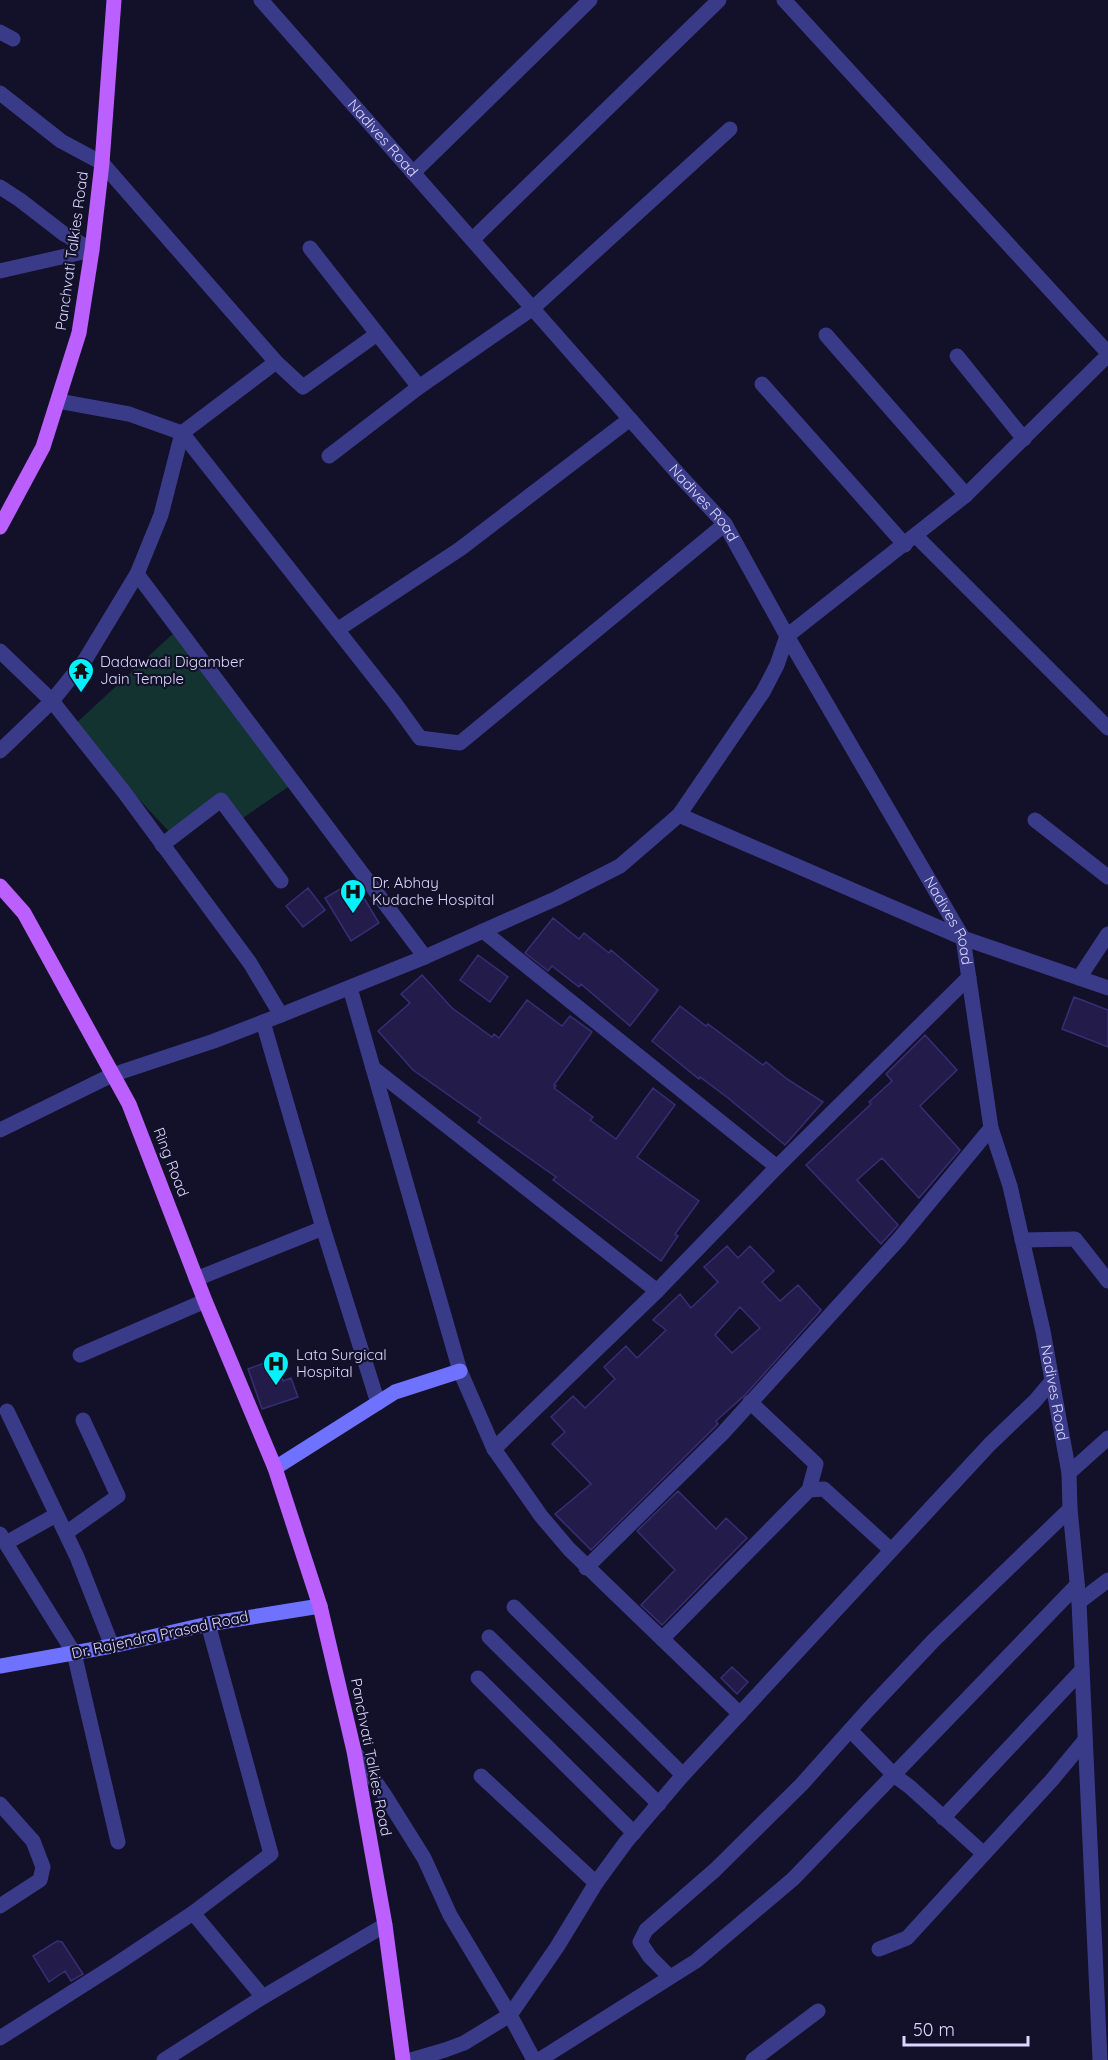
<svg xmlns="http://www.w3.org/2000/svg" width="1108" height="2060" viewBox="0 0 1108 2060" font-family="Quicksand,sans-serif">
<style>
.green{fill:#133330}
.building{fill:#231c4a;stroke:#382d76;stroke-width:1.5;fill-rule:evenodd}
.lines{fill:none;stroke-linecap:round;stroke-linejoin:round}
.minor{stroke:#3a3b88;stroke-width:15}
.secondary{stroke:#6f72ff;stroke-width:15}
.primary{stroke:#bb5fff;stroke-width:15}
.labels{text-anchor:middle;stroke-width:4.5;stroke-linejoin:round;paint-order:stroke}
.street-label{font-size:15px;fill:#dad8ff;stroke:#131029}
.poi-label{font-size:15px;fill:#dad8ff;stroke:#131029;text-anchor:start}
</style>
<rect width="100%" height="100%" fill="#131029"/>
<path class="green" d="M178,629L294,783L237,822L220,800L173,836L72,727Z"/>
<path class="building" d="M354,881L379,923L351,941L325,898Z
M308,888L325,910L303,927L286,906Z
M553,918L579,939L584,933L609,953L611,950L658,990L630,1026L581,984L579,987L552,966L548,971L525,953Z
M478,955L508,977L490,1002L460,980Z
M422,975L452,1008L492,1037L494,1034L499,1038L527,1000L562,1026L570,1016L592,1032L554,1085L556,1086L554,1088L593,1117L590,1120L616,1139L653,1088L675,1105L637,1157L699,1201L675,1234L678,1236L661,1261L553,1180L556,1177L478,1122L481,1118L413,1070L378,1031L410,1003L401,994Z
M1074,997L1108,1010V1047L1062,1029Z
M680,1006L706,1026L708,1024L763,1065L766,1062L787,1079L823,1102L785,1145L728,1098L700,1077L699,1079L652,1041Z
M925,1035L957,1070L920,1106L960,1150L919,1198L882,1158L857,1180L898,1225L881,1244L806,1165L871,1104L869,1102L892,1081L886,1074Z
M727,1246L738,1258L750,1246L774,1271L762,1282L780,1301L798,1285L821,1310L746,1394L716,1421L718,1424L716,1426L591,1550L555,1514L591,1484L552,1444L565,1432L551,1417L573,1396L585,1408L615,1379L604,1367L626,1346L637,1358L666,1330L653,1320L680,1294L691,1308L718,1282L704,1267ZM740,1307L760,1328L732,1353L715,1335Z
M275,1359L283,1381L291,1378L298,1397L262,1409L248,1369Z
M678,1491L716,1529L726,1518L747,1538L662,1625L641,1605L675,1570L637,1531Z
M732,1667L748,1682L737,1694L721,1678Z
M57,1941L62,1942L83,1974L71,1981L65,1971L49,1982L33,1956Z"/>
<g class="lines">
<g class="minor">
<path id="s1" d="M261,0L681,477L725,524L787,636L963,938L991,1128L1010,1186L1043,1331L1069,1473L1070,1509L1079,1602L1100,2060"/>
<path d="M784,0L1108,353"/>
<path d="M0,32L13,39"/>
<path d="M0,93L61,141L102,163L276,362L303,387L377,334"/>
<path d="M413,173L590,0"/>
<path d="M0,187L20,200L64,234L92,250"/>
<path d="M473,239L719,0"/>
<path d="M310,248L419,387"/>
<path d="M0,271L92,250"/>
<path d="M826,335L966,495"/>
<path d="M957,356L1024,439"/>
<path d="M762,384L905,545"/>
<path d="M58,401L129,414L182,433L394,702L420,738L460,743L725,524"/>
<path d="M329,456L419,387L533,308L730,129"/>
<path d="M916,536L1108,728"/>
<path d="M137,574L425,957"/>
<path d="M337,630L460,549L630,419"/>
<path d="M0,651L52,701L124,792L250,963L281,1015"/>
<path d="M0,751L52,701L85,660L137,574L161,515L182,433L276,362"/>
<path d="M679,815L963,938L1108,988"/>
<path d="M1035,820L1108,877"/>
<path d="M162,845L221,800L281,881"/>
<path d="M483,931L777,1167"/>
<path d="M1079,978L1108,934"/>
<path d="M350,988L460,1371L494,1449L541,1516L569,1549L740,1714"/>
<path d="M263,1022L323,1228L378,1403"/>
<path d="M373,1068L657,1291"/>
<path d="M0,1130L112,1075L214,1041L281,1015L425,957L557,898L620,866L679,815L763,692L777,665L787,636L966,495L1108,355"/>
<path d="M1022,1240L1075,1239L1108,1281"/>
<path d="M196,1279L323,1228"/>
<path d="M80,1355L205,1301"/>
<path d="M750,1402L816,1464L809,1490"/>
<path d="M7,1411L77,1557L112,1646"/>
<path d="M494,1449L657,1291L777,1167L969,977"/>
<path d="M1069,1473L1108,1438"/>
<path d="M66,1533L118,1496L83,1420"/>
<path d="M0,1534L74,1653L118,1842"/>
<path d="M6,1543L56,1515"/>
<path d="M586,1568L723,1433L899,1239L991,1128"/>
<path d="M1079,1602L1108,1580"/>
<path d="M514,1607L683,1775"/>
<path d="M489,1637L659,1804"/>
<path d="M662,1639L809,1490L824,1489L891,1550"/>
<path d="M478,1678L634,1833"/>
<path d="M850,1730L895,1776L910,1787L984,1854L1051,1781L1085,1740"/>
<path d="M354,1751L384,1794L424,1858L450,1915L510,2015L534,2060"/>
<path d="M481,1776L596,1883"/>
<path d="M0,1804L33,1841L43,1867L40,1880L0,1906"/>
<path d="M943,1818L1082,1670"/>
<path d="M193,1913L271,1854L208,1624"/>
<path d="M879,1949L907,1938L984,1854"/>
<path d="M670,1977L650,1957L640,1942L646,1930L715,1870L802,1784L868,1710L934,1640L1070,1509"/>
<path d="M0,2038L115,1965L193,1913L263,1997"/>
<path d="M164,2060L263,1997L385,1925"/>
<path d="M411,2060L445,2050L464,2043L510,2015L557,1947L596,1883L626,1842L683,1775L990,1444L1035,1401L1051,1382"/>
<path d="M539,2060L696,1961L793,1879L1077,1585"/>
<path d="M753,2060L818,2011"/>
</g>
<path class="secondary" d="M275,1468L395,1392L460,1371
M0,1666L112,1646L208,1624L320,1606"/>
<path class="primary" d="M0,527L43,447L79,333L92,250L102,163L114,0
M0,886L24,913L129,1104L205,1301L275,1468L320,1606L354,1751L385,1925L403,2060"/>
</g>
<defs>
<symbol id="temple-pin" viewBox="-11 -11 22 30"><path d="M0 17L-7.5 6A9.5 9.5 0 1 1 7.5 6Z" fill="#04f2ff" stroke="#131029"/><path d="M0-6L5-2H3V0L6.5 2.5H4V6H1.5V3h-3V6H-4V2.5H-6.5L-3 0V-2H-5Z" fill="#111"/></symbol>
<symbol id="hospital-pin" viewBox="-11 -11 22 30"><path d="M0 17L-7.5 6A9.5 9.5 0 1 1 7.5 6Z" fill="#04f2ff" stroke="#131029"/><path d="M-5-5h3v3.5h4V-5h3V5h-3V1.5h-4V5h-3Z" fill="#111"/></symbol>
</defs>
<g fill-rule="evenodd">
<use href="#temple-pin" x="66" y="656" width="30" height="40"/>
<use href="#hospital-pin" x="338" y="877" width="30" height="40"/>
<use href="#hospital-pin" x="261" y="1349" width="30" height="40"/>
</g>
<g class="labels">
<g class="street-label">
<text dy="5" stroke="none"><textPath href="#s1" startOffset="184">Nadives Road</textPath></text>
<text transform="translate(72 251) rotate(-82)" y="5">Panchvati Talkies Road</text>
<text dy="5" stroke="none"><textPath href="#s1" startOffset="670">Nadives Road</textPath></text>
<text dy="5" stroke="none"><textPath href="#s1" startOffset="1156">Nadives Road</textPath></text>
<text transform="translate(171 1162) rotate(69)" y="5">Ring Road</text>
<text dy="5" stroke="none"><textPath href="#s1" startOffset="1642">Nadives Road</textPath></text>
<text transform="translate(160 1635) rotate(-12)" y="5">Dr. Rajendra Prasad Road</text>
<text transform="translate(371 1757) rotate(79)" y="5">Panchvati Talkies Road</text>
</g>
<g class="poi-label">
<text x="100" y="667">Dadawadi Digamber<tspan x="100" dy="17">Jain Temple</tspan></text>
<text x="372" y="888">Dr. Abhay<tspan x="372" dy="17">Kudache Hospital</tspan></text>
<text x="296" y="1360">Lata Surgical<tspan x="296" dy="17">Hospital</tspan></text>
</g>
</g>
<path d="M904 2036v9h124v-9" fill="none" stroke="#dad8ff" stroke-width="3"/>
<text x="913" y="2036" font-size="18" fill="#dad8ff" stroke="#131029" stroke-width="4.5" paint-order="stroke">50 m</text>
</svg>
